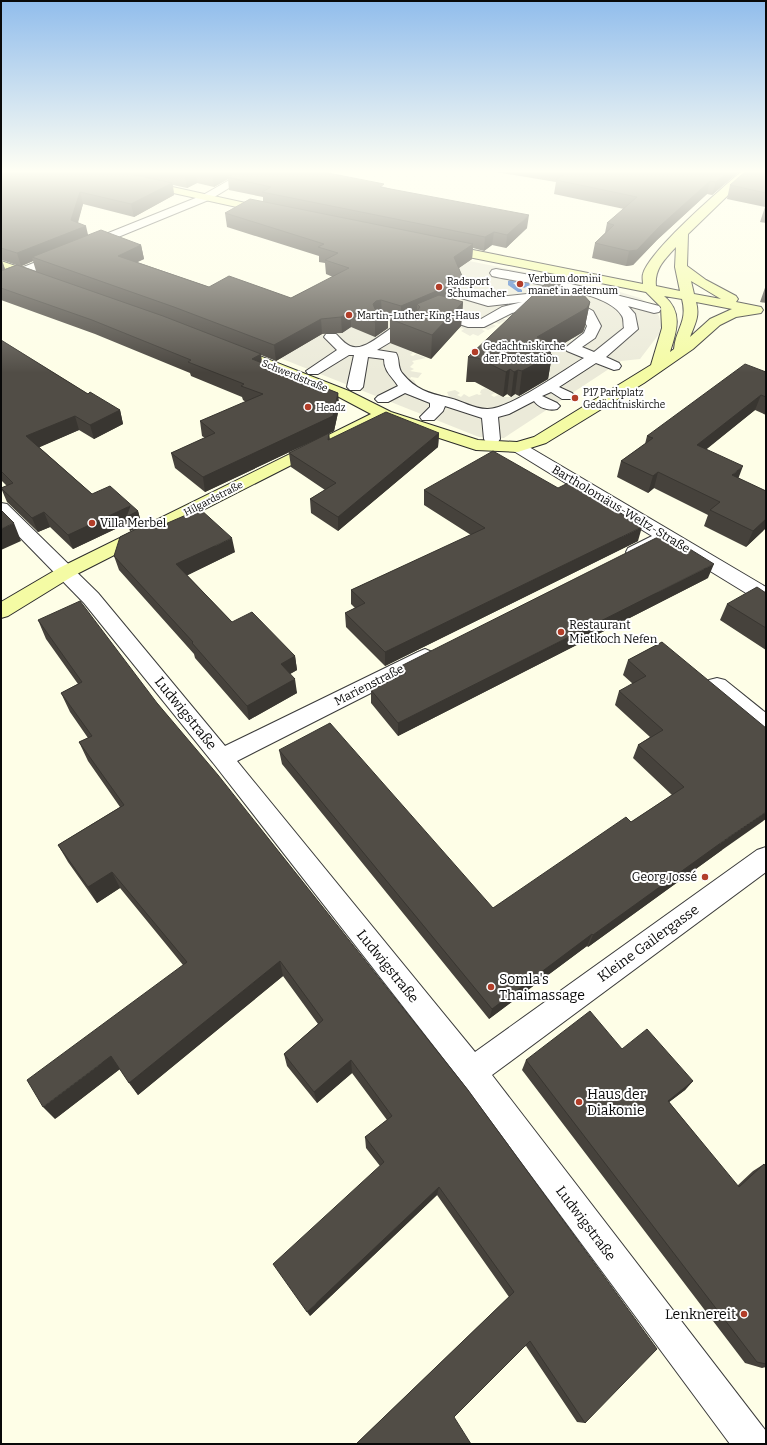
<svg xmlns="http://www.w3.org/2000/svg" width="767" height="1445" viewBox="0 0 767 1445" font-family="Bitter,serif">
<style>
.plaza{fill:#ebead9;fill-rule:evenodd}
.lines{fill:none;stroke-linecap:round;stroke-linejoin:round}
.stream{fill:#3971c6;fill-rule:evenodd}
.street-casing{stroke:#3c3c3c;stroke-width:2}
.secondary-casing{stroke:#2b2b2b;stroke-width:2}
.street{fill:#fff;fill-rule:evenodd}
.secondary{fill:#f4fba4;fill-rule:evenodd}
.wall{fill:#46423c;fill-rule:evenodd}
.shaded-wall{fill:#393631}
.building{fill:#514d46;stroke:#393631}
.poi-dot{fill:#b23e29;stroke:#fff;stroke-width:1.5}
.labels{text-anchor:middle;stroke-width:4;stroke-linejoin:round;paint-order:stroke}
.far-poi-label{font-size:10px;fill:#090909;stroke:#fff;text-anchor:start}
.far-street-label{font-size:10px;fill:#090909;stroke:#fff}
.street-label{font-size:12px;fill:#090909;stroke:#fff}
.poi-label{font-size:12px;fill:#090909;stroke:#fff;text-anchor:start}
.near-street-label{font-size:14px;fill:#090909;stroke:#fff}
.near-poi-label{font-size:14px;fill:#090909;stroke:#fff;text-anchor:start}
</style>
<rect width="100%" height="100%" fill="#fefee7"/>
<path class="plaza" d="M469,261L610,289L640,298L651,305L659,316L661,326L659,334L640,359L621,361L504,438L479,437L280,358L322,334L331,337L351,327L357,329L359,328L357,327L368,320L375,323L396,310L389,307L401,301L394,298L408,289L436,297H449L460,289L458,283L444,278ZM551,305L557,306L556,309L570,315H580L582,318L576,319L578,321H575L573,327H576L573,329L578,331L571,333L570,337L573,339L571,340L561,339L560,341L563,343L561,344L556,342L549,346L553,348L551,350L546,348L538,352L542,354L540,356L535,354L528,359L532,361L528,363L538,367L542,365L545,367L542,369L546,371L547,376L544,378L548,380L546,381L542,380L535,383L537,385L527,388L529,389L519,393L522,395L520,397L515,395L511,397H503L498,395L494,397L491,395L495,393L485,388L481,390L480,393L482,394L479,395L477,394L469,397L464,394L461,397L457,395L460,393L455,390L447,392L449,397L432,393L429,396L425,395L427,392L413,387L417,386L414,380L410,379L411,377L418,378L422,373L410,371L414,369L410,367L414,363L412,361L426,358L416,354L413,356L410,355L413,353L410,351L409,346L413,345L409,342L412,341L415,343L422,339L421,338L430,335V333L438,331L435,329L438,328L442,330L445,328L457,330L461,328L464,329L461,331L470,336L473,334L478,336L485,331L482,330L484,328L488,330L496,326L492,324L494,322L499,324L506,320L503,318H512L513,315L510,313L512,312H522V311L525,309L530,311L547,309L546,307L550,308Z"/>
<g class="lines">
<path class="stream" d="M517,277L526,279L530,285L524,288L521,286L524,284L522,281L513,283L522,290V292H518L508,285V281Z"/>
<defs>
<path id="street" d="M245,171H257L211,199L1,285V276L203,195Z
M496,269C552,278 604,292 659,306L661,309L659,312L654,313L628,306L635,314L638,329L606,357L619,363L621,366L619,369L614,370L596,363L559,387L572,393L575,396L572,399H562L551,392L542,396L557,403L560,406L557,409C549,411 539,408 534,401L509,414L498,417L500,439L498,442L492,444L486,442L484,439L482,418L445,406L443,411L434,420H422L420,417L430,407V403L405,393L388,402H378L375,399L378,396L398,386C392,376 384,372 384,359L368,357L363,387L360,390H350L347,387L354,355H349L318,374H308L306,371L337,350L324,337L326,334H336C340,338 345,344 350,346C370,355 399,311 422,317L424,320L422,323L377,350L396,353C400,359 397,366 402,373C416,390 428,393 449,398C462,401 474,409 487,409C508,410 564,370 584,358L567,351L565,348L584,333L587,326C576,304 547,300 525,302L531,306L529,309L512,313L484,327H468L432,315L430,312L432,309H442L469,319H481L502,307L522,302L488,306L461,298L459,295L461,292L466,291L489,298L536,293L557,296L575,301L593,311L601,326L595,338L582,347L594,352L624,328C623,324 624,319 622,316C608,289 519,283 492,276L490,273L492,270Z
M518,442L524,444L766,587V603L759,601L666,544C654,550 642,560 628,556L626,552L628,548L652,536L512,450L510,447L512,444Z
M1,503L7,504L98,593L225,746L418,652L425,649L432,652L435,657L432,662L237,761L475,1052L757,850L766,847V872L492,1075L766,1431V1444H730L462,1082L214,764L84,603L1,518Z
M717,678L725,680L766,713V734L758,731L709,692L706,686L709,680Z"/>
<path id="secondary" d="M82,171H99L269,208L275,211L269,214L87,174Z
M742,171H753L688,234L687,266L706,280L736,296L738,299L736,302L761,307L763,310L761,313L736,317L720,325L693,349L644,383L546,443L524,450L518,452L476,450L384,420L376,422L73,576L8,616L1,618V602L59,568L371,414L339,397L229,354L227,351L229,348H239L349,391L391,412L478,440L517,442L534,437L651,365L662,328L661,307L646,292L443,252L437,248L443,244L643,284C643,281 642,277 643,274C649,251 721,189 742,171ZM676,247L675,267L680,291L656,286C654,269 665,259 676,247ZM691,281L721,299L694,294ZM664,296L682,299C688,322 676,328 674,349L670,352C677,330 683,312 664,296ZM696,302L732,309L710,319L690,337C695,324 700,316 696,302Z
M1,261L42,275L43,278L37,282L1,269Z"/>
</defs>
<use href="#street" class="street-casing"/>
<use href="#secondary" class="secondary-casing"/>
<use href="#street" class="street"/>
<use href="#secondary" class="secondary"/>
</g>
<path class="wall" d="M1,171H318L384,187L527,228L506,248L492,245L484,251L473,248L472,259L459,268L461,290L450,298L463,302L461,326L431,359L390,343V319L392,318L388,317V328L375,337L351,327L342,333L322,334L276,361L261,355L262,363L338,393L339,408L334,431L205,492L175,468L171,453L205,438L202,436L200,421L246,402L243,400L242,397L191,376L190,373L95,334L1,300ZM228,179L229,190L263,197V201L225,213L227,227L319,256V262L325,263L326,274L333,277L291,298L209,287L137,262L144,259L141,245L88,235L78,223L83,204L134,217L174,195L173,185L187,188L197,183L214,187ZM2,260L16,265L5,269ZM33,261L36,271L22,266Z
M489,171H740L712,195L707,194L657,240L633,265L626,266L592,258L595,243L605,233L607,223L624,209L554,194L556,182Z
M766,171V223L760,222L765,207L727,199L730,185Z
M766,285V303L760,302Z
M559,295L590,302L585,326L583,332L551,351V354L552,355L548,379L519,396L515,394L511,397L507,394L503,397L475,382H466L468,357Z
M1,340L88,394L120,410L123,424L94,439L79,430L39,447L92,494L138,511L142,526L130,531L128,523L73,549L50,527L38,532L7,502L1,488L7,486L1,480Z
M766,372V415L755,410L706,449L739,479L766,491V528L746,547L704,526L708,515L654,488L648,493L617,477L621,461L645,444L647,436Z
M329,433L330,439L439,433L438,447L338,531L311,513L310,499L325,490L291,467L289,453Z
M424,490L638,541L385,666L346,627L345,613L355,608L351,604V590L471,535L424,505Z
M156,528L235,552L187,575L232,622L295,656L297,670L290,674L297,693L249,720L195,658L194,654L119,570L114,556Z
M708,578L398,736L371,703V690L399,676V667Z
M766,593V650L720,620L727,604Z
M38,620L157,703L468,1090L585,1423L577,1422L526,1346L356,1444L509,1297L437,1195L310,1316L380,1166L366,1148L365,1137L387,1120L352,1073L317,1103L287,1066L284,1054L318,1024L283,976L138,1095L120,1069L55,1119L183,965L120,888L97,903L68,862L58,845L120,807L88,761L79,742L88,738L70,712L61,693L78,684L46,639Z
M662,642L722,850L588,947L587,946L489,1019L282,764L279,750L493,908L631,822L672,795L633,758L638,745L650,737L615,705L619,691L633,684L623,675L628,660Z
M622,1049L693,1081L685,1090L669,1102L737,1186L753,1171L764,1164L766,1167V1367L762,1368L745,1363L522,1070L526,1060Z"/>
<path class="shaded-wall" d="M195,171L197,183L187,188L185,176Z
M220,171H243L227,177L228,179L214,187L213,174Z
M729,171H740L712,195L716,182Z
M710,181L707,194L657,240L633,265L626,266L629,251L660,226Z
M172,183L174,195L134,217L131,204Z
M80,192L83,204L75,230L86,226L89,239L32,257L33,261L21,266L17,253L71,220Z
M529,215L527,228L506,248L507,235Z
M494,232L492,245L484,251L485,237Z
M473,244L472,259L453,272L454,257Z
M141,245L144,259L121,270L118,256Z
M1,259L6,272L1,275Z
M462,276L461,290L445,302L420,307L417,304V314L401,321V306Z
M561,283L557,306L556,295Z
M381,300L382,315L373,319V304L376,301Z
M463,302L461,326L431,359L432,335Z
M590,302L585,326L583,332L551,351V355H552L548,379L519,396L522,371L537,337Z
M351,312V327L342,333L341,317Z
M388,313V328L375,337V322Z
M321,319L322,334L276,361L274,345Z
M261,354L262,368L252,359Z
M510,369L507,394L503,397L506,372Z
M518,370L515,394L511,397L514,372Z
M338,393L339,408L334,431L205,492L203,477Z
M761,395L755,410L692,461L697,445Z
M120,410L123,424L94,439L90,425Z
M75,416L79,430L31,451L26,436Z
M439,433L438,447L338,531V517Z
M743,466L737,482L732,475Z
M658,472L654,488L648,493L653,476Z
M130,506L138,511L142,526L130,531L128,523L73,549L68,535Z
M44,512L50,527L38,532L32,518Z
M766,519V528L746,547L753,531Z
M14,523L21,541L1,550V529Z
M642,527L638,541L385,666V652Z
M232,538L235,552L180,579L176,564Z
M714,564L708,578L398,736V723Z
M295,656L297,670L283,678L281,664Z
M295,679L297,693L249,720L247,706Z
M766,812V819L722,850L588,947L593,935L729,837Z
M112,872L120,888L97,903L88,887Z
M592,934L587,946L489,1019L492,1009Z
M280,961L283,976L138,1095L129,1083Z
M111,1056L120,1069L55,1119L43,1107Z
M351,1060L352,1073L317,1103L314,1092Z
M693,1081L685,1090L660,1109L668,1101Z
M439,1187L437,1195L310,1316L307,1312Z"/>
<path class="building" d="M1,171H117L172,183L131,204L80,192L71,220L86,226L17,253L1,248Z
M159,171H220L213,174L195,171L185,176Z
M239,171H318L384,184L380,187L529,215L507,235L494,232L485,237L262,192L271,187L227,177Z
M568,171H729L716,182L710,181L660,226L637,250L629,251L595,243L614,225L607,223L637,197L556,180Z
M746,171H766V193L730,185Z
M250,199L473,244L454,257L462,276L446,287L401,306L381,300L376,301L373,304L375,309L388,313L375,322L351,312L341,317L321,319L274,345L174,307L32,257L101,230L141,245L118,256L209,287L229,276L291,298L349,268L325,260L338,253L318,247L324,244L225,213Z
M17,265L163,316L261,354L252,359L338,393L333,416L203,477L171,453L215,433L200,421L263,394L241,386L244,384L188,362L191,360L92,320L1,288V271Z
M549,280L561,283L556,295L581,292L590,302L587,308L537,337L550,342L542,347L551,351L548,353L552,355L522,371L518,370L514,372L510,369L506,372L478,358L468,357Z
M439,295L463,302L432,335L390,319L404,311H417L420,307L417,304Z
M1,340L88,394L90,392L120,410L90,425L75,416L26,436L92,494L110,486L138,511L126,517L130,506L68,535L44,512L32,518L1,488L13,483L1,471Z
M745,364L766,372V397L761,395L697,445L743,466L732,475L766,491V519L753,531L710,510L720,502L658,472L653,476L621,461L653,438L647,436Z
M386,412L439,433L338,517L310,499L336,483L289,453L329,433L328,440Z
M493,451L558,488L572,481L642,527L385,652L345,613L365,603L351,590L485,528L424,490Z
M200,509L232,538L176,564L232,622L252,612L295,656L281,664L295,679L247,706L192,643L193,642L114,556L120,537L150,522L156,528Z
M1,510L14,523L1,529Z
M658,537L665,542L672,538L714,564L398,723L371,690L406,673L399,667Z
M757,587L766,593V628L727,604Z
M80,601L157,703L218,775L468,1090L657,1349L585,1423L530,1341L454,1417L471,1444H356L514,1292L439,1187L307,1312L273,1264L384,1162L365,1137L392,1116L351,1060L314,1092L284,1054L323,1020L280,961L129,1083L111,1056L43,1107L27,1080L187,962L112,872L88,887L58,845L124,805L79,742L92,736L61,693L82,682L38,620Z
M662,642L766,728V812L729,837L593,935L592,934L492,1009L279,750L330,723L493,908L626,817L631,822L684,787L638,745L663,730L619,691L646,676L628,660Z
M590,1011L622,1049L647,1029L693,1081L668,1101L739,1187L764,1164L766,1167V1364L757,1362L526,1060Z"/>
<linearGradient id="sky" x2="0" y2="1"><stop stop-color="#91bdec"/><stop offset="0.46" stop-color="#fffff4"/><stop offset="1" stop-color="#fffff4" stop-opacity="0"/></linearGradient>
<rect width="767" height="373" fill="url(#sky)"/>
<g class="poi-dot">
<circle cx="520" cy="284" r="4"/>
<circle cx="439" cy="287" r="4"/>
<circle cx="349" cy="315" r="4"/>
<circle cx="475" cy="352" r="4"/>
<circle cx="575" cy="398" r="4"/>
<circle cx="308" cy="407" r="4"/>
<circle cx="92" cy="523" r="4"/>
<circle cx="561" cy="632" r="4"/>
<circle cx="705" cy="877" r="4"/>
<circle cx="491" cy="987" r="4"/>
<circle cx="579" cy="1102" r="4"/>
<circle cx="744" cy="1314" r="4"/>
</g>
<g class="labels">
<g class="far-poi-label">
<text x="528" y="282">Verbum domini<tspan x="528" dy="12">manet in aeternum</tspan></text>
<text x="447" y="285">Radsport<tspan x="447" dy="12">Schumacher</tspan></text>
<text x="357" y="319">Martin-Luther-King-Haus</text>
<text x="483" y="350">Gedächtniskirche<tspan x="483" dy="12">der Protestation</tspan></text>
<text x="583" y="396">P17 Parkplatz<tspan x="583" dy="12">Gedächtniskirche</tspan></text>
<text x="316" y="411">Headz</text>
</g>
<g class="far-street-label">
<text transform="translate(295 375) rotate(22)" y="4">Schwerdstraße</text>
<text transform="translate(213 498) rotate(-27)" y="4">Hilgardstraße</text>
</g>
<g class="street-label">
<text transform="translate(621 509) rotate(31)" y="4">Bartholomäus-Weltz-Straße</text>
<text transform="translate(369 685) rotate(-27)" y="4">Marienstraße</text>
</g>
<g class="poi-label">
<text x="100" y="527">Villa Merbel</text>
<text x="569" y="629">Restaurant<tspan x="569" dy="14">Mietkoch Nefen</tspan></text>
<text x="697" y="881" text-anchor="end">Georg Jossé</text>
</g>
<g class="near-street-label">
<text transform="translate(186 713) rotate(51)" y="5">Ludwigstraße</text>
<text transform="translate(648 943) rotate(-36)" y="5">Kleine Gailergasse</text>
<text transform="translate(388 966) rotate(51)" y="5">Ludwigstraße</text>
<text transform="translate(586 1223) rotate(53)" y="5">Ludwigstraße</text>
</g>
<g class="near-poi-label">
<text x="499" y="984">Somla's<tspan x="499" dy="16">Thaimassage</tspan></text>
<text x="587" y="1099">Haus der<tspan x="587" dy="16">Diakonie</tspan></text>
<text x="736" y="1319" text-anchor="end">Lenknereit</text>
</g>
</g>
<rect width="767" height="1445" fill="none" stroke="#090909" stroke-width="4"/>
</svg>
